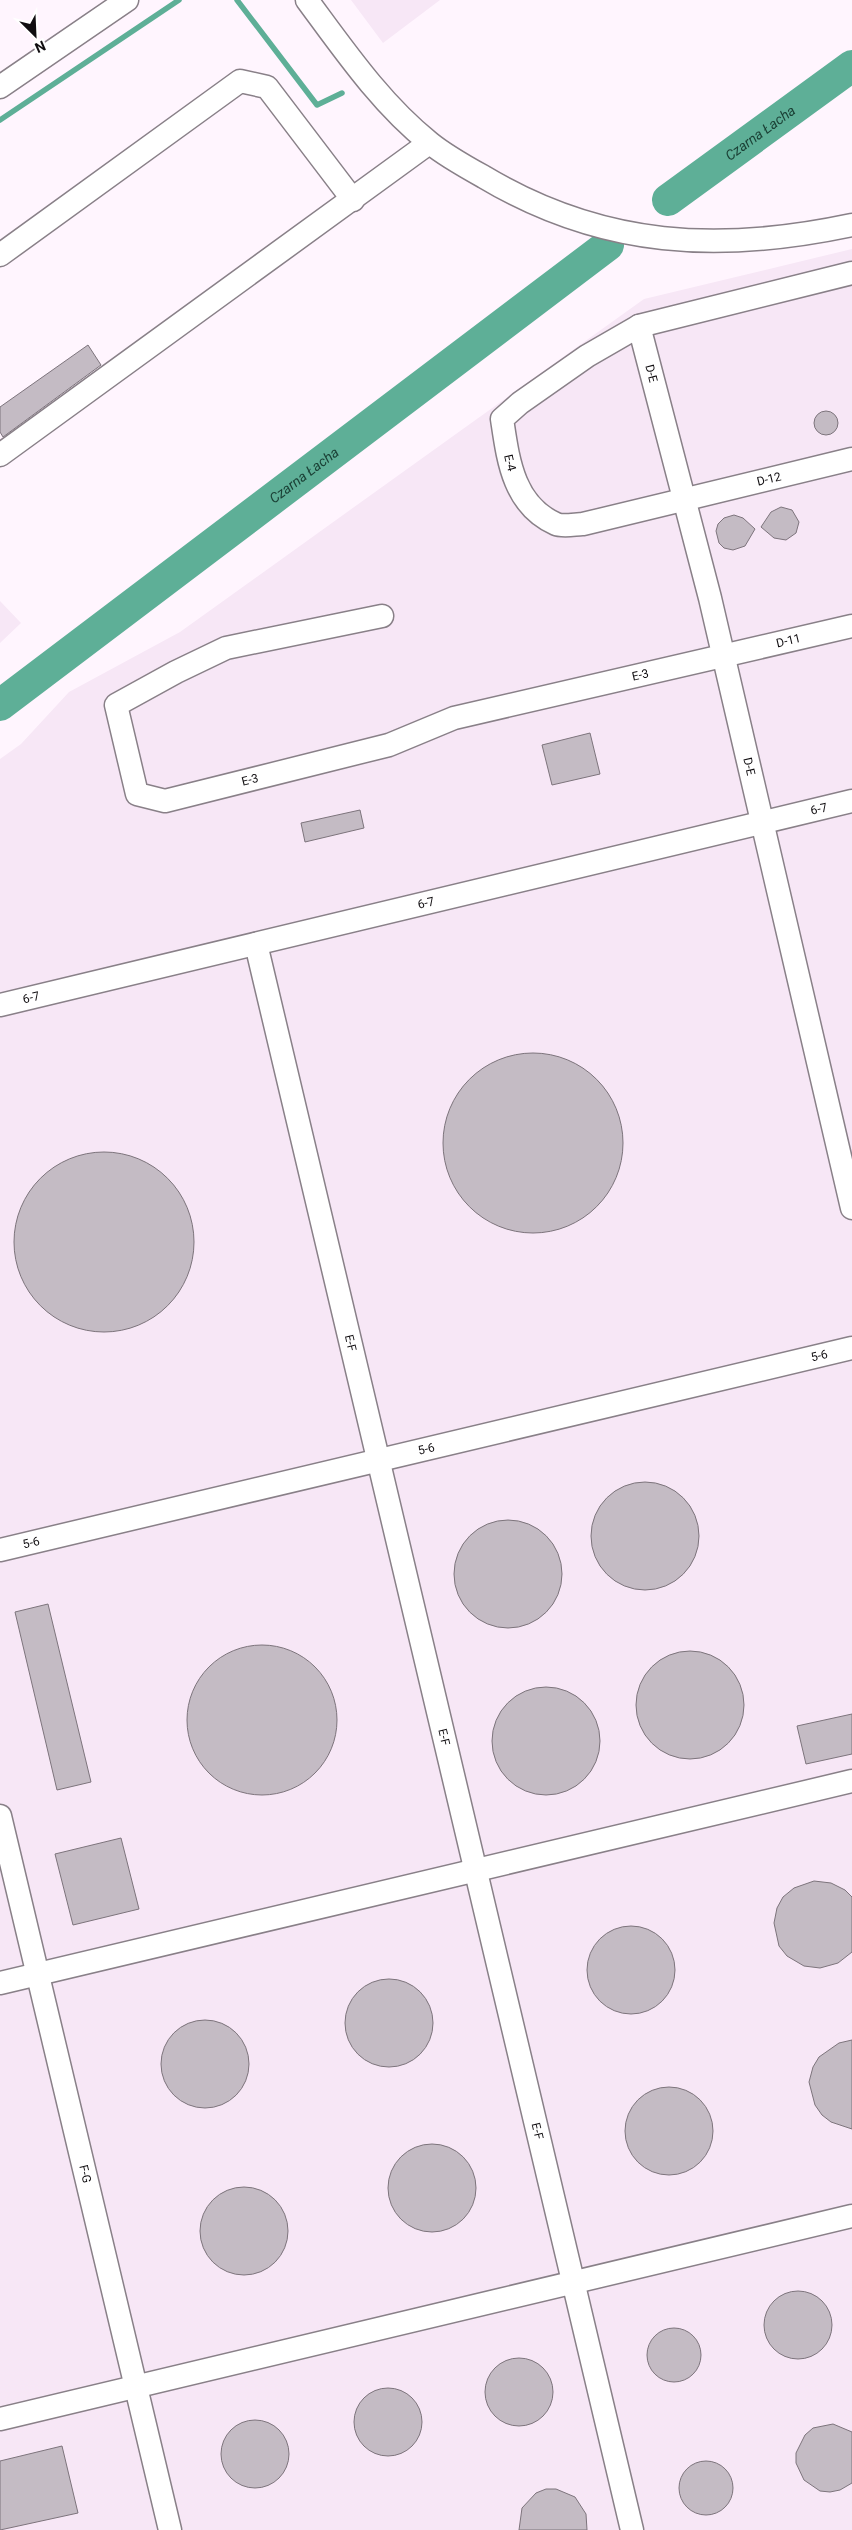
<svg xmlns="http://www.w3.org/2000/svg" width="852" height="2530" viewBox="0 0 852 2530" font-family="Roboto,sans-serif">
<style>
.built{fill:#f7e7f6}
.lines{fill:none;stroke-linecap:round;stroke-linejoin:round}
.stream{stroke:#5eaf97;stroke-width:5.5}
.river{stroke:#5eaf97;stroke-width:32}
.building{fill:#c4bbc4;stroke:#7d747c}
.minor-casing{stroke:#898088;stroke-width:25}
.minor{stroke:#fff;stroke-width:22}
.labels{text-anchor:middle;stroke-width:5;stroke-linejoin:round;paint-order:stroke}
.street-label{font-size:12px;fill:#100d10;stroke:#fff}
.water-label{font-size:14px;font-style:italic;fill:#1b4136;stroke:#fff}
</style>
<rect width="100%" height="100%" fill="#fff5fe"/>
<path class="built" d="M351,0H440L383,43Z
M852,249V2530H0V759L21,744L69,692L180,632L644,299Z
M0,601L21,623L0,643Z"/>
<g class="lines">
<path class="stream" d="M237,0L317,105L342,93
M0,120L179,0"/>
<g class="river">
<path id="s1" d="M668,200L852,66"/>
<path id="s2" d="M0,705L608,245"/>
</g>
</g>
<path class="building" d="M88,345L101,365L3,437L0,432V407Z
M814 423a12 12 0 1 1 24 0a12 12 0 1 1-24 0Z
M781,507L792,510L799,522L796,533L786,540L774,538L761,527L771,512Z
M734,515L743,518L755,529L745,546L733,550L724,548L719,543L716,531L718,524L724,518Z
M590,733L600,774L552,785L542,745Z
M360,810L364,828L305,842L301,823Z
M443 1143a90 90 0 1 1 180 0a90 90 0 1 1-180 0Z
M14 1242a90 90 0 1 1 180 0a90 90 0 1 1-180 0Z
M591 1536a54 54 0 1 1 108 0a54 54 0 1 1-108 0Z
M454 1574a54 54 0 1 1 108 0a54 54 0 1 1-108 0Z
M48,1604L91,1782L57,1790L15,1612Z
M187 1720a75 75 0 1 1 150 0a75 75 0 1 1-150 0Z
M636 1705a54 54 0 1 1 108 0a54 54 0 1 1-108 0Z
M492 1741a54 54 0 1 1 108 0a54 54 0 1 1-108 0Z
M852,1714V1754L806,1764L797,1726Z
M121,1838L139,1909L73,1925L55,1854Z
M814,1881L831,1883L845,1890L852,1897V1952L838,1963L820,1968L804,1966L787,1956L779,1946L774,1923L777,1908L783,1897L794,1888Z
M587 1970a44 44 0 1 1 88 0a44 44 0 1 1-88 0Z
M345 2023a44 44 0 1 1 88 0a44 44 0 1 1-88 0Z
M161 2064a44 44 0 1 1 88 0a44 44 0 1 1-88 0Z
M852,2040V2129L831,2122L822,2115L815,2105L809,2082L813,2067L819,2057L839,2043Z
M625 2131a44 44 0 1 1 88 0a44 44 0 1 1-88 0Z
M388 2188a44 44 0 1 1 88 0a44 44 0 1 1-88 0Z
M200 2231a44 44 0 1 1 88 0a44 44 0 1 1-88 0Z
M764 2325a34 34 0 1 1 68 0a34 34 0 1 1-68 0Z
M647 2355a27 27 0 1 1 54 0a27 27 0 1 1-54 0Z
M485 2392a34 34 0 1 1 68 0a34 34 0 1 1-68 0Z
M354 2422a34 34 0 1 1 68 0a34 34 0 1 1-68 0Z
M221 2454a34 34 0 1 1 68 0a34 34 0 1 1-68 0Z
M833,2424L852,2432V2483L840,2490L830,2492L820,2491L804,2480L796,2463V2453L805,2435L813,2428Z
M62,2446L78,2513L0,2530V2461Z
M679 2488a27 27 0 1 1 54 0a27 27 0 1 1-54 0Z
M546,2489H556L575,2497L586,2514L587,2530H519L522,2508L536,2493Z"/>
<g class="lines">
<defs>
<g id="minor">
<path d="M307,0C344,50 381,104 430,143C446,156 466,167 484,177C603,248 720,253 852,225"/>
<path d="M0,87L127,0"/>
<path d="M0,255L240,81L267,87L353,200"/>
<path id="s3" d="M852,273L639,326L587,356L520,403L502,419C508,459 513,505 556,524C563,527 576,524 583,524L852,459"/>
<path id="s4" d="M639,326L710,598L852,1208"/>
<path d="M0,455L429,143"/>
<path id="s5" d="M382,616L226,648L176,672L116,705L137,794L165,801L389,745L454,718L852,626"/>
<path id="s6" d="M256,944L632,2530"/>
<path id="s7" d="M0,1005L852,801"/>
<path id="s8" d="M0,1550L852,1348"/>
<path id="s9" d="M0,1816L170,2530"/>
<path d="M0,1983L852,1781"/>
<path d="M0,2419L852,2216"/>
</g>
</defs>
<use href="#minor" class="minor-casing"/>
<use href="#minor" class="minor"/>
</g>
<g class="labels">
<g class="street-label">
<text dy="4" stroke="none"><textPath href="#s4" startOffset="49">D-E</textPath></text>
<text dy="4" stroke="none"><textPath href="#s3" startOffset="430">E-4</textPath></text>
<text dy="4" stroke="none"><textPath href="#s3" startOffset="728">D-12</textPath></text>
<text dy="4" stroke="none"><textPath href="#s5" startOffset="1048">D-11</textPath></text>
<text dy="4" stroke="none"><textPath href="#s5" startOffset="896">E-3</textPath></text>
<text dy="4" stroke="none"><textPath href="#s4" startOffset="454">D-E</textPath></text>
<text dy="4" stroke="none"><textPath href="#s5" startOffset="491">E-3</textPath></text>
<text dy="4" stroke="none"><textPath href="#s7" startOffset="842">6-7</textPath></text>
<text dy="4" stroke="none"><textPath href="#s7" startOffset="438">6-7</textPath></text>
<text dy="4" stroke="none"><textPath href="#s7" startOffset="32">6-7</textPath></text>
<text dy="4" stroke="none"><textPath href="#s6" startOffset="410">E-F</textPath></text>
<text dy="4" stroke="none"><textPath href="#s8" startOffset="842">5-6</textPath></text>
<text dy="4" stroke="none"><textPath href="#s8" startOffset="438">5-6</textPath></text>
<text dy="4" stroke="none"><textPath href="#s8" startOffset="32">5-6</textPath></text>
<text dy="4" stroke="none"><textPath href="#s6" startOffset="815">E-F</textPath></text>
<text dy="4" stroke="none"><textPath href="#s6" startOffset="1220">E-F</textPath></text>
<text dy="4" stroke="none"><textPath href="#s9" startOffset="368">F-G</textPath></text>
</g>
<g class="water-label">
<text dy="5" stroke="none"><textPath href="#s1" startOffset="114">Czarna Łacha</textPath></text>
<text dy="5" stroke="none"><textPath href="#s2" startOffset="381">Czarna Łacha</textPath></text>
</g>
</g>
<g transform="translate(35 35) rotate(156)" stroke="#ffffff" stroke-width="4" paint-order="stroke">
<path d="M0-4L9 19L0 12L-9 19Z" fill="#100d10"/>
<text y="-8" font-size="14" font-weight="bold" text-anchor="middle" fill="#100d10">N</text>
</g>
</svg>
